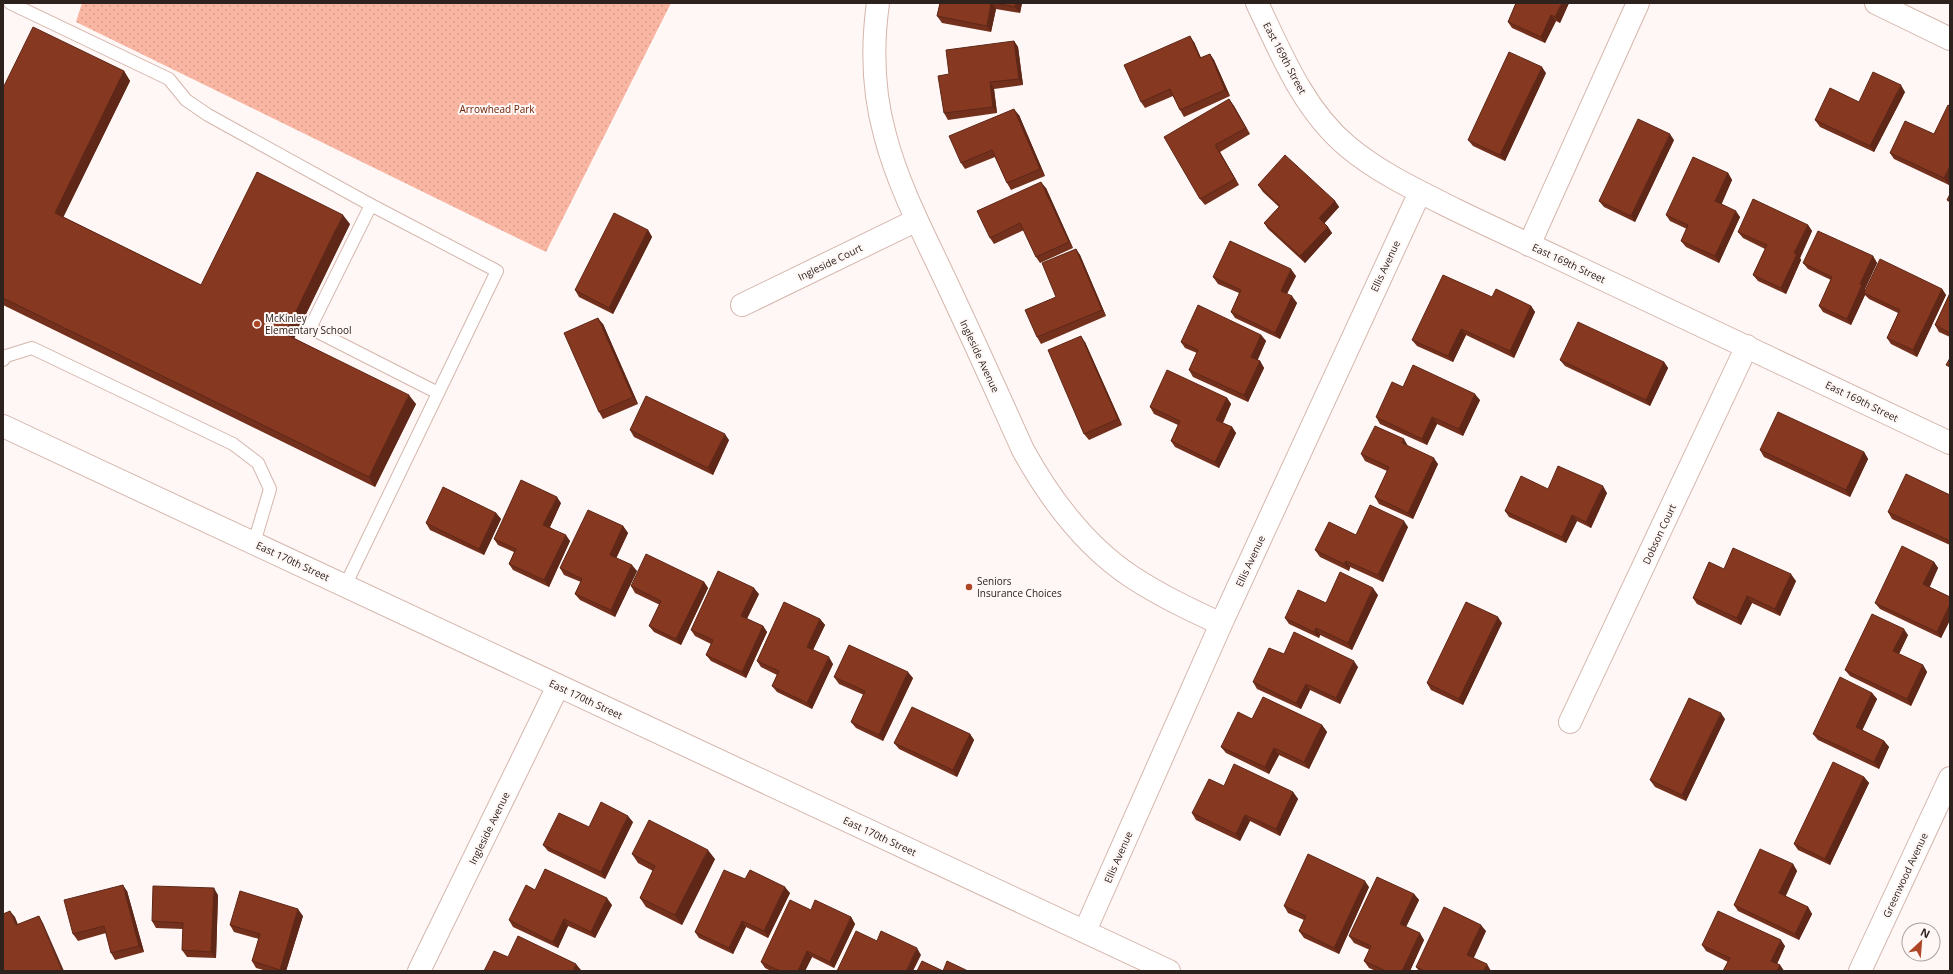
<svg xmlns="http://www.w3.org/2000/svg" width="1953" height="974" viewBox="0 0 1953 974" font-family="'Open Sans',sans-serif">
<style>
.park{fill:url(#park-dots)}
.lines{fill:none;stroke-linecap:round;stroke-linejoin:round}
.lane-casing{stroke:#d5b6ad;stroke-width:14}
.street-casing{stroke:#d5b6ad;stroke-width:24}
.secondary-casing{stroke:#d5b6ad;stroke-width:24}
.lane{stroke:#fff;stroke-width:12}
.street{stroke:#fff;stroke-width:22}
.secondary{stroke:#fff;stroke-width:22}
.wall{fill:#73301c}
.shaded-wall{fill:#5e2717}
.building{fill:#863821;stroke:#5e2717}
.poi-dot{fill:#ae4626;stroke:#fef7f5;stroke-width:1.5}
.labels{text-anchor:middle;stroke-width:4;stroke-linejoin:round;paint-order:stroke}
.street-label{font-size:10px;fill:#2d221e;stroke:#fef7f5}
.park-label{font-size:10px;fill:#691d02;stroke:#fef7f5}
.poi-label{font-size:10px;fill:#2d221e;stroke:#fef7f5;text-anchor:start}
</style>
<defs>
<pattern id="park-dots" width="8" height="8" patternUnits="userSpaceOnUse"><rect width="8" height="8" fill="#f9b6a2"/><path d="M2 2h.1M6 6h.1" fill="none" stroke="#d69c8b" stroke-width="1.8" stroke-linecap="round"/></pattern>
</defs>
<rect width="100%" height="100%" fill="#fef7f5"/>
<path class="park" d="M82,3H671L546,252L76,22Z"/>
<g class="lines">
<defs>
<path id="lane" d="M10,3L169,79L186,100L208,115L371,205L497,271L345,586
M371,205L310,328L438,393
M3,360L6,356L32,348L233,444L258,463L270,489L254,543"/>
<path id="street" d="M878,3C872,46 873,92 885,135C899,189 927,240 950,290C975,343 999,397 1023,450C1050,499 1085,546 1132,577C1161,596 1191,610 1221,624
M1257,3C1281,53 1303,109 1347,146C1379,173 1418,191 1456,210C1495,229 1535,247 1575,266C1700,324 1825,383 1950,443
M1876,3L1950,39
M1529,245L1638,3
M742,305L917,220
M1570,722L1747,346
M1085,931L1221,624L1420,192
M419,971L558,686
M1860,971L1950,778"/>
<path id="secondary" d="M3,426L1169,971"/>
</defs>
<use href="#lane" class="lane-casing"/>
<use href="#street" class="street-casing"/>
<use href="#secondary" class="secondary-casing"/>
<use href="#lane" class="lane"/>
<use href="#street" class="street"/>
<use href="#secondary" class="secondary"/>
</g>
<path class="wall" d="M940,3H1022L1020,13L996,9L991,32L942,23L937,16Z
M1516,3H1569L1560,23L1556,21L1545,43L1512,28L1508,22Z
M1014,41L1018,47L1023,85L994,89L997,113L948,120L944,113L949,74Z
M1194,42L1201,58L1210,54L1214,60L1230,96L1184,117L1180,110L1173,96L1145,108L1141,102Z
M124,71L130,81L63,217L201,285L350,224L294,338L416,404L375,487L3,305V88Z
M1546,73L1505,161L1473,146L1468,140Z
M1905,92L1874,152L1820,127L1815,120L1859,102Z
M1229,99L1234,106L1250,134L1220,152L1239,185L1205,205L1200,199Z
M1950,106V182L1949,185L1894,159L1890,153L1934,134Z
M1019,115L1045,176L1011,190L1007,183L995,157L965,169L961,163Z
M1674,140L1635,222L1604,207L1599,201Z
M1728,173L1732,180L1721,204L1740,217L1719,263L1686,247L1681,241L1687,229L1670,221L1666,215Z
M1258,185L1335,201L1339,207L1324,223L1328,227L1332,233L1305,263L1268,229L1264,223L1279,207L1263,192Z
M1046,188L1073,248L1040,263L1036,257L1024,230L994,244L990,238Z
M1808,225L1812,231L1800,258L1801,260L1786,294L1758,281L1753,275L1765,249L1743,238L1738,232Z
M648,230L652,237L613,314L579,297L575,290Z
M1076,249L1080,255L1106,316L1041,344L1037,337L1056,297Z
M1873,256L1877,263L1865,289V290L1942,289L1946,295L1917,357L1891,344L1887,338L1898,313L1869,299L1865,295L1851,325L1823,312L1819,306L1831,280L1808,269L1803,263Z
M1296,276L1287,294L1297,303L1280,339L1235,318L1231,312L1239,293L1218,284L1213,277Z
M1950,293V337L1939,332L1935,325Z
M1492,297L1531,306L1535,312L1514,358L1466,335L1453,362L1417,346L1412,340Z
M603,324L638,404L603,419L599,412Z
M1261,335L1266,341L1257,360L1260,361L1264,368L1248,402L1193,377L1189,370L1197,353L1185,348L1181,342Z
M1085,342L1122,425L1089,440L1084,434Z
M1560,360L1664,362L1668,368L1650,406L1565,366Z
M1403,387L1480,400L1463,436L1437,424L1427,445L1380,424L1376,417Z
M1227,398L1231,404L1223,423L1232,427L1236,433L1219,468L1175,447L1171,441L1178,425L1154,414L1150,407Z
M630,430L729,440L713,475L634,437Z
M1408,446L1438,464L1413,519L1379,504L1375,497L1387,471L1365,461L1361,454Z
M1760,450L1864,452L1868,459L1850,497L1764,457Z
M1548,489L1607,493L1591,528L1577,521L1566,543L1509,517L1505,511Z
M1950,495V545L1892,519L1888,512Z
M561,503L550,527L570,541L549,587L513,570L509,564L514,552L498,545L494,539Z
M496,513L501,519L484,555L430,530L426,523Z
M623,526L628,533L616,558L637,571L615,617L580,600L575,594L581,582L564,575L560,568Z
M1408,527L1383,582L1350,567L1349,571L1320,557L1315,550L1356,535Z
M1934,562L1938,568L1929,587L1950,597V620L1941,638L1880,609L1875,603Z
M1724,569L1796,581L1780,616L1752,603L1741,625L1697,604L1693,598Z
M704,582L708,588L681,645L654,632L649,626L660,605L635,593L631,586Z
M759,594L747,619L763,626L767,632L746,678L711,661L706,655L711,644L695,636L691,630Z
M1378,595L1352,650L1320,635L1319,638L1289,624L1285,618L1326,603Z
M820,619L825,625L813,650L833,664L812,709L777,692L772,686L777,675L761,667L757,661Z
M1502,623L1463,705L1431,690L1427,683Z
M1908,635L1899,654L1923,665L1927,672L1911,706L1850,676L1845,670Z
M1284,654L1358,667L1340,704L1310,690L1301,709L1257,689L1253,682Z
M834,677L913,678L883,741L856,728L851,722L864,695L839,684Z
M1872,693L1877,699L1862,730L1884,741L1889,747L1879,769L1818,740L1813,734Z
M1252,719L1322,725L1327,732L1309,769L1279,755L1269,774L1226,753L1221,747Z
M1725,719L1686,801L1655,787L1650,780Z
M970,734L974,740L957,777L899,749L894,743Z
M1864,777L1869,783L1830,865L1798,850L1794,844Z
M1224,786L1293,792L1298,799L1280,836L1250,821L1240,841L1196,820L1192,813Z
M633,822L605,879L548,851L543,845L589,827Z
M632,854L715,859L682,925L646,907L640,898L653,871L638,863Z
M1793,864L1797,871L1785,896L1808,907L1812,914L1799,940L1738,911L1734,905Z
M745,879L790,893L768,938L746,927L733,954L699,938L695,932Z
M1369,887L1339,954L1304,938L1299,931L1304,920L1288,913L1284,906Z
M535,890L612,905L595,938L568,926L558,948L513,927L509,920Z
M127,891L144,952L115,960L111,953L106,933L78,941L73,934Z
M1414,894L1419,900L1406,927L1424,940L1410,971H1376L1369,968L1364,961L1370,950L1354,943L1349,936Z
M218,895L216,958L187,957L182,950L183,929L156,928L152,921Z
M811,910L851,917L855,924L834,968L812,957L805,971H771L765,968L761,962Z
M303,916L286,971H267L256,968L252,961L259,939L234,932L230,925Z
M1486,931L1473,958L1491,971H1419L1416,967Z
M1702,945L1785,946L1777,964L1780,965L1784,971H1723L1728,962L1706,951Z"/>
<path class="shaded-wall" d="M991,3H992L996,9L991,32L987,26Z
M1016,3H1022L1020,13L1015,7Z
M1562,3H1569L1560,23L1555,17Z
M1551,15L1556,21L1545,43L1541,37Z
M1190,36L1194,42L1204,65L1200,58Z
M1014,41L1018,47L1023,85L1019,79Z
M1210,54L1214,60L1230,96L1225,90Z
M1542,67L1546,73L1505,161L1500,155Z
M124,71L130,81L61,222L55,213Z
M990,82L994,89L997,113L993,107Z
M1901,85L1905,92L1874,152L1870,146Z
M1229,99L1234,106L1250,134L1246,128Z
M1014,109L1019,115L1045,176L1040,169Z
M1670,134L1674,140L1635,222L1631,216Z
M1215,145L1220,152L1239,185L1235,179Z
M1950,166V182L1949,185L1944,178Z
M1728,173L1732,180L1720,208L1715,201Z
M1041,182L1046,188L1073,248L1069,242Z
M1335,201L1339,207L1323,225L1319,218Z
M1736,211L1740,217L1719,263L1715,256Z
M343,215L350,224L292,343L285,334Z
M1808,225L1812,231L1800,258L1801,260L1786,294L1781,288L1794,253Z
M1328,227L1332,233L1305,263L1300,256Z
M648,230L652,237L613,314L609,308Z
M1076,249L1080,255L1106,316L1102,310Z
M1873,256L1877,263L1865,289L1867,292L1864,293L1865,295L1851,325L1847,319L1860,284Z
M1291,269L1296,276L1285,297L1281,291Z
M1942,289L1946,295L1917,357L1913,350Z
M1292,296L1297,303L1280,339L1275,333Z
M1531,306L1535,312L1514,358L1510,351Z
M598,318L603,324L638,404L633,397Z
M1461,329L1466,335L1453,362L1448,356Z
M1261,335L1266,341L1256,364L1251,357Z
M1081,336L1085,342L1122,425L1118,419Z
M1260,361L1264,368L1248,402L1244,395Z
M1664,362L1668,368L1650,406L1646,400Z
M1475,394L1480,400L1463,436L1459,429Z
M409,395L416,404L375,487L369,477Z
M1227,398L1231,404L1221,426L1216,420Z
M1432,417L1437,424L1427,445L1422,439Z
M1232,427L1236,433L1219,468L1215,462Z
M725,434L729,440L713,475L708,468Z
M1404,439L1408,446L1402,443Z
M1864,452L1868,459L1850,497L1846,490Z
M1434,458L1438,464L1413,519L1408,513Z
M1603,486L1607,493L1591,528L1586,522Z
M557,497L561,503L548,531L543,525Z
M496,513L501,519L484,555L479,549Z
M1572,515L1577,521L1566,543L1562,537Z
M1404,521L1408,527L1383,582L1378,575Z
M623,526L628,533L615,561L610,555Z
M566,535L570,541L549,587L544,580Z
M1346,561L1350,567L1349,571L1344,564Z
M1934,562L1938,568L1928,591L1923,584Z
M632,565L637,571L615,617L611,610Z
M1791,574L1796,581L1780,616L1775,609Z
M704,582L708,588L681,645L676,639Z
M754,588L759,594L745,622L741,616Z
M1373,588L1378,595L1352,650L1348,643Z
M1747,596L1752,603L1741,625L1737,618Z
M1950,604V620L1941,638L1937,632Z
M1498,617L1502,623L1463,705L1459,699Z
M820,619L825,625L811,654L807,647Z
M763,626L767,632L746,678L742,672Z
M1316,628L1320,635L1319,638L1314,632Z
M1904,629L1908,635L1897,658L1893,651Z
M829,657L833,664L812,709L807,703Z
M1354,661L1358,667L1340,704L1336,698Z
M1923,665L1927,672L1911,706L1907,699Z
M908,672L913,678L883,741L879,735Z
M1306,684L1310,690L1301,709L1296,703Z
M1872,693L1877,699L1861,733L1856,727Z
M1721,713L1725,719L1686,801L1682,795Z
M1322,725L1327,732L1309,769L1304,762Z
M970,734L974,740L957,777L953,770Z
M1884,741L1889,747L1879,769L1874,762Z
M1274,748L1279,755L1269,774L1265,767Z
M1864,777L1869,783L1830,865L1825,859Z
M1293,792L1298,799L1280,836L1276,829Z
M1245,815L1250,821L1240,841L1236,834Z
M628,816L633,822L605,879L601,872Z
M708,850L715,859L682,925L675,915Z
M1793,864L1797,871L1784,900L1779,893Z
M1365,881L1369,887L1339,954L1334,948Z
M123,885L127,891L144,952L139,946Z
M785,887L790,893L768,938L764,931Z
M214,888L218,895L216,958L211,952Z
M1414,894L1419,900L1404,931L1400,924Z
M607,898L612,905L595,938L591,932Z
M1808,907L1812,914L1799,940L1795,934Z
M298,909L303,916L286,971H281L280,970Z
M10,911L15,917L21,932L16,925Z
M39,916L43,923L64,971H62Z
M851,917L855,924L834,968L830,962Z
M564,919L568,926L558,948L553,942Z
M742,921L746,927L733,954L729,948Z
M1481,925L1486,931L1472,962L1467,955Z
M1420,933L1424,940L1410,971H1402Z
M1781,940L1785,946L1775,968L1771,961Z
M917,948L921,955L913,971H906Z
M807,951L812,957L805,971H798Z
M576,964L581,970L580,971H573Z
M1487,964L1491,971H1484Z
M1780,965L1784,971H1777Z"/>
<path class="building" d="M940,3H991L987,26L937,16Z
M995,3H1016L1015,7Z
M1516,3H1562L1555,17L1551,15L1541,37L1508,22Z
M33,27L124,71L55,213L201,285L257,172L343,215L285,334L409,395L369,477L3,298V88Z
M1190,36L1200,58L1210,54L1225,90L1180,110L1170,89L1141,102L1124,65Z
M1014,41L1019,79L990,82L993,107L944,113L938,76L949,74L946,50Z
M1509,52L1542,67L1500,155L1468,140Z
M1873,72L1901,85L1870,146L1815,120L1830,88L1859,102Z
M1229,99L1246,128L1215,145L1235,179L1200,199L1164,137Z
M1948,105L1950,106V166L1944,178L1890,153L1905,121L1934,134Z
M1014,109L1040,169L1007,183L992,150L961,163L949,136Z
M1638,119L1670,134L1631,216L1599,201Z
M1285,155L1335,201L1319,218L1328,227L1300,256L1264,223L1280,206L1258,185Z
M1693,157L1728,173L1715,201L1736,211L1715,256L1681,241L1688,225L1666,215Z
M1041,182L1069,242L1036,257L1020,223L990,238L977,211Z
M1950,194V202L1947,200Z
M1753,199L1808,225L1794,253L1797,254L1781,288L1753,275L1767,245L1738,232Z
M614,213L648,230L609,308L575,290Z
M1818,231L1873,256L1860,284L1862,285L1847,319L1819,306L1832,277L1803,263Z
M1230,241L1291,269L1281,291L1292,296L1275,333L1231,312L1241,290L1213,277Z
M1076,249L1102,310L1037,337L1025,310L1056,297L1042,263Z
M1880,259L1942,289L1913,350L1887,338L1900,310L1864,293Z
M1443,275L1492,297L1496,289L1531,306L1510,351L1461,329L1448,356L1412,340Z
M1950,293V333L1935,325Z
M1198,305L1261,335L1251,357L1260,361L1244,395L1189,370L1198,350L1181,342Z
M598,318L633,397L599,412L564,333Z
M1578,322L1664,362L1646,400L1560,360Z
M1081,336L1118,419L1084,434L1048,350Z
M1950,358V367L1946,365Z
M1413,365L1475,394L1459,429L1432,417L1422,439L1376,417L1392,382L1403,387Z
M1167,370L1227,398L1216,420L1232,427L1215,462L1171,441L1180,421L1150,407Z
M646,396L725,434L708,468L630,430Z
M1778,412L1864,452L1846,490L1760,450Z
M1375,426L1404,439L1402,443L1434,458L1408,513L1375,497L1389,467L1361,454Z
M1558,466L1603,486L1586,522L1572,515L1562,537L1505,511L1521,476L1548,489Z
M1906,474L1950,495V541L1888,512Z
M521,480L557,497L543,525L566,535L544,580L509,564L516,549L494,539Z
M443,487L496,513L479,549L426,523Z
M1370,505L1404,521L1378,575L1346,561L1344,564L1315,550L1329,522L1356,535Z
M588,510L623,526L610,555L632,565L611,610L575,594L582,579L560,568Z
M1902,546L1934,562L1923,584L1950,597V604L1937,632L1875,603Z
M1733,548L1791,574L1775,609L1747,596L1737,618L1693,598L1709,562L1724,569Z
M646,554L704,582L676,639L649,626L661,601L631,586Z
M718,571L754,588L741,616L763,626L742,672L706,655L713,640L691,630Z
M1340,572L1373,588L1348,643L1316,628L1314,632L1285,618L1298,590L1326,603Z
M784,602L820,619L807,647L829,657L807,703L772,686L779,671L757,661Z
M1466,602L1498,617L1459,699L1427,683Z
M1872,614L1904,629L1893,651L1923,665L1907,699L1845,670Z
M1294,632L1354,661L1336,698L1306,684L1296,703L1253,682L1269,648L1284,654Z
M849,645L908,672L879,735L851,722L865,691L834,677Z
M1840,677L1872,693L1856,727L1884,741L1874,762L1813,734Z
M1263,697L1322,725L1304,762L1274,748L1265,767L1221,747L1238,712L1252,719Z
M1689,698L1721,713L1682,795L1650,780Z
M912,707L970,734L953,770L894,743Z
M1833,762L1864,777L1825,859L1794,844Z
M1234,764L1293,792L1276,829L1245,815L1236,834L1192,813L1209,779L1224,786Z
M601,802L628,816L601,872L543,845L559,813L589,827Z
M649,820L708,850L675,915L640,898L655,866L632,854Z
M1760,849L1793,864L1779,893L1808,907L1795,934L1734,905Z
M1308,854L1365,881L1334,948L1299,931L1306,916L1284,906Z
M545,869L607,898L591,932L564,919L553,942L509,920L526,885L535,890Z
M724,870L745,879L750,870L785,887L764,931L742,921L729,948L695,932Z
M1377,877L1414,894L1400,924L1420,933L1402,971H1386L1364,961L1371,946L1349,936Z
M123,885L139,946L111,953L104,926L73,934L64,900Z
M153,886L214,888L211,952L182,950L183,923L152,921Z
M240,891L298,909L280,970L252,961L260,934L230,925Z
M790,900L811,910L815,900L851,917L830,962L807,951L798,971H780L761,962Z
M1444,907L1481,925L1467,955L1487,964L1484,971H1425L1416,967Z
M10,911L16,925L39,916L62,971H3V914Z
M1718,911L1781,940L1771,961L1780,965L1777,971H1723L1730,958L1702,945Z
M856,931L877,941L881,931L917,948L906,971H837Z
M518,936L576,964L573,971H484L494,951L508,957Z
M922,961L943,971L947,961L968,971H917Z"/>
<g class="poi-dot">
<circle cx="257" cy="324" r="4"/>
<circle cx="969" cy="587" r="4"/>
</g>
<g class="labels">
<g class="street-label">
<text transform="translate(1285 58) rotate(62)" y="4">East 169th Street</text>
<text transform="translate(830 262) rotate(-26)" y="4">Ingleside Court</text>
<text transform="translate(1569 263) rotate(25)" y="4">East 169th Street</text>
<text transform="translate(1385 266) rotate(-65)" y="4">Ellis Avenue</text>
<text transform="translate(980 356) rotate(65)" y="4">Ingleside Avenue</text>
<text transform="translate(1862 401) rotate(26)" y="4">East 169th Street</text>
<text transform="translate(1659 534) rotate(-65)" y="4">Dobson Court</text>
<text transform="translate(293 561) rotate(25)" y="4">East 170th Street</text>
<text transform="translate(1250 561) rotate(-65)" y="4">Ellis Avenue</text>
<text transform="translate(586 699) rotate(25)" y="4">East 170th Street</text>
<text transform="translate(489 828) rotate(-64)" y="4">Ingleside Avenue</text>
<text transform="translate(880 836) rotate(25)" y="4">East 170th Street</text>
<text transform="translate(1118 857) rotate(-66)" y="4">Ellis Avenue</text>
<text transform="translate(1905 875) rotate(-65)" y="4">Greenwood Avenue</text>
</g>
<g class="park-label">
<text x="497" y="113">Arrowhead Park</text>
</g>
<g class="poi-label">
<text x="265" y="322">McKinley<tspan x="265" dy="12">Elementary School</tspan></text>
<text x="977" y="585">Seniors<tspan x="977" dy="12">Insurance Choices</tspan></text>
</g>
</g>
<rect width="1953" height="974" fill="none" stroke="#2d221e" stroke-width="8"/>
<g transform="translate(1921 942) rotate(26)"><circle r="19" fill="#fef7f5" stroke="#aaa29f"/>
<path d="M0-3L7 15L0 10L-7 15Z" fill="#ae4626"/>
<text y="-6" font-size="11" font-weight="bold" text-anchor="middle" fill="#2d221e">N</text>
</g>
</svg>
